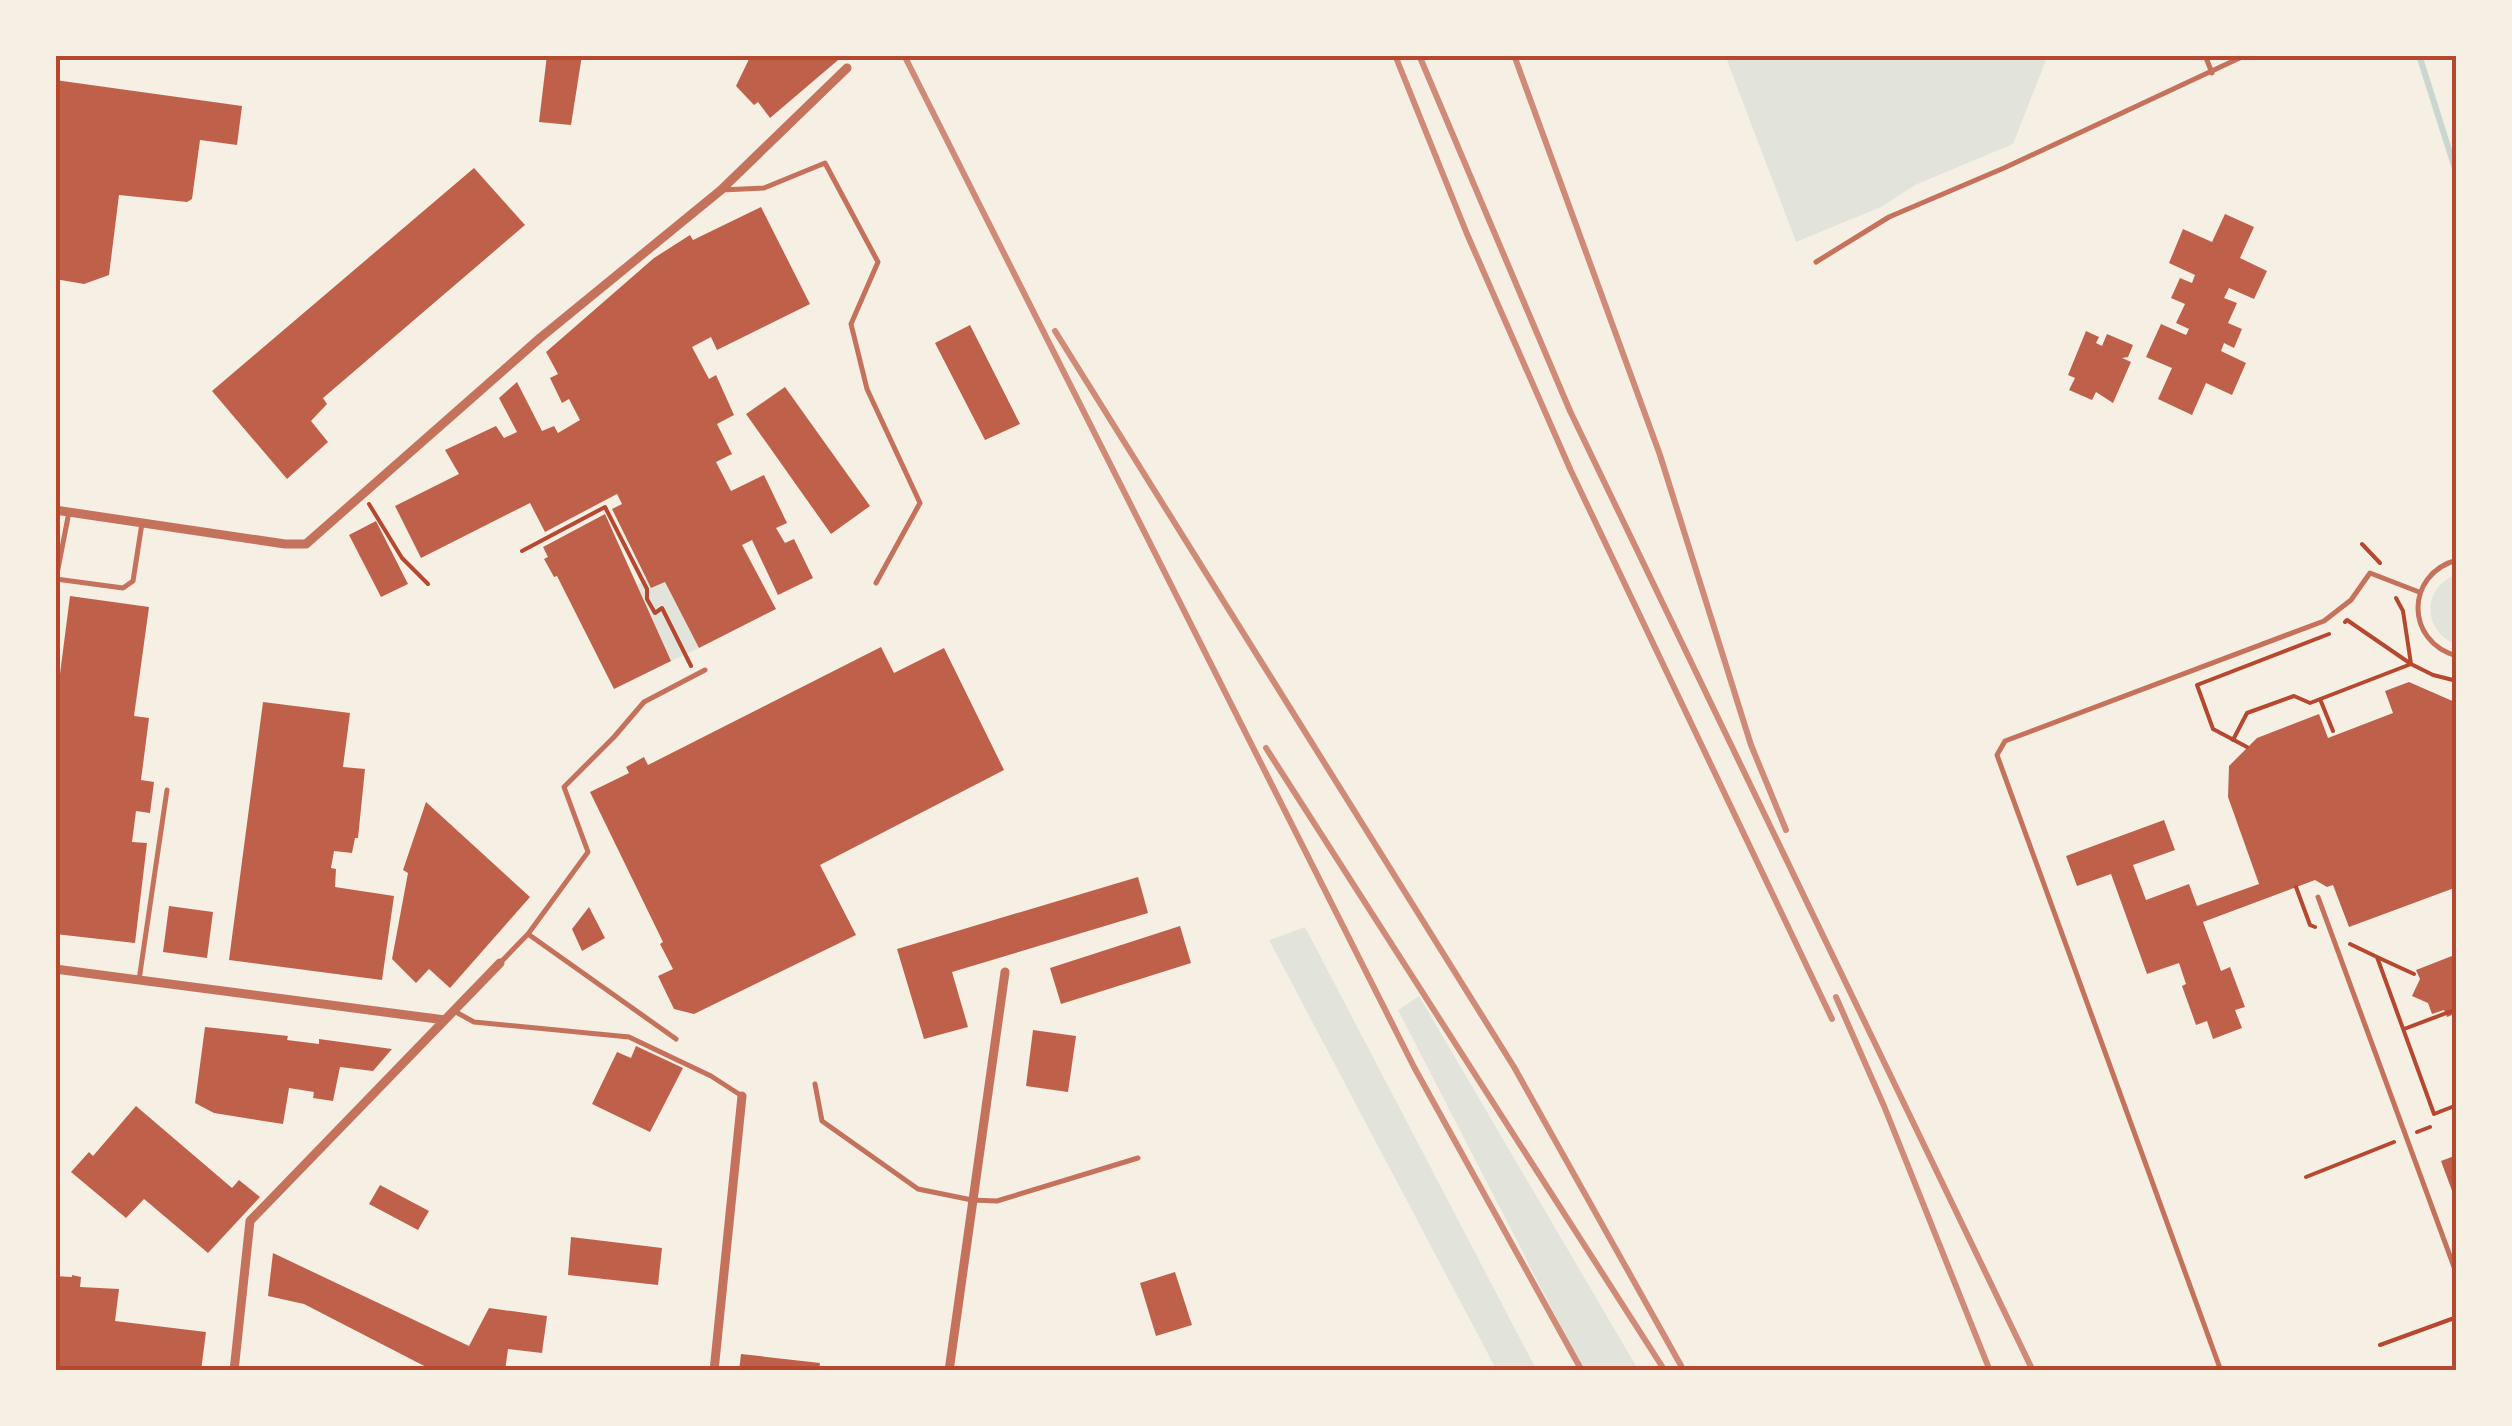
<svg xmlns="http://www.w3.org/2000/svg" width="2512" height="1426" viewBox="0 0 2512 1426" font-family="'Fira Sans Condensed',sans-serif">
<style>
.green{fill:#e2e4dc}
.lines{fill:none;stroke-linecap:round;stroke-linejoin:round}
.stream{stroke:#c9d6d2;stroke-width:6}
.building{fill:#bf614a}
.path{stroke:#b5482f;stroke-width:4}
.service{stroke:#c5725c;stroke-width:5}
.minor{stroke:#c5725c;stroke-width:9}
.rail{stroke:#cf8b77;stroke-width:6}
.neatline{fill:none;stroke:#b5482f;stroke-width:4}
</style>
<rect width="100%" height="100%" fill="#f6efe4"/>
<path class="green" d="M1725,55H2048L2013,144L1915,185L1881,207L1796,242Z
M2457,574V645C2422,631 2421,588 2457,574Z
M647,579L652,588L665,582L699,648L671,661L635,586Z
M1305,927L1537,1371H1497L1269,940Z
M1419,996L1639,1371H1584L1398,1010Z"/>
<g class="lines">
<path class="stream" d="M2419,55L2457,175"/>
</g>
<path class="building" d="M547,55H582L571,125L539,122Z
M751,55H844L770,118L758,102L754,105L736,86Z
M55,80L242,106L237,145L200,140L192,199L187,202L119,195L109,275L84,284L55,279Z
M474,168L525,225L323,398L327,404L311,421L328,442L287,479L212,391Z
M761,207L810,304L717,350L711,337L692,347L709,379L716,375L734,415L717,424L732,454L716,462L731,491L764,475L787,523L776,528L785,543L794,539L813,578L778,595L752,540L742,545L776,609L699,648L665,582L651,588L612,509L622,504L617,494L545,532L530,503L421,558L395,506L459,474L445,450L496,426L504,438L517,432L499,398L517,382L542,431L554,426L558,433L580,420L569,399L562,403L550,378L558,374L546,352L654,258L690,235L693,240Z
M2225,214L2254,227L2240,258L2267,271L2254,299L2229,288L2224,298L2237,303L2228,323L2242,329L2234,348L2224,343L2221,351L2246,363L2232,395L2206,383L2192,415L2158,399L2172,368L2146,357L2161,324L2186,335L2189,329L2176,323L2185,304L2171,298L2180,278L2192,283L2195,275L2169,263L2183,229L2212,242Z
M970,325L1020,424L985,440L935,343Z
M2086,331L2099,337L2096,343L2102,346L2107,334L2133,345L2128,357L2122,358L2131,362L2113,403L2096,392L2092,400L2069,390L2075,378L2068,375Z
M785,387L870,506L831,534L746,414Z
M605,514L671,661L614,689L557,576L554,577L544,559L548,557L543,547Z
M376,521L408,584L381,597L349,535Z
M70,596L149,607L134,716L149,718L141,780L154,782L150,813L136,811L132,842L147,843L135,943L55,934V713Z
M881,647L894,673L944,648L1004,770L820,865L856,935L694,1014L674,1009L658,976L673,969L660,944L663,942L590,792L629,773L626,767L644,757L648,765Z
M2409,682L2457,703V887L2349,927L2333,885L2327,887L2315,880L2203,922L2221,971L2230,967L2245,1007L2235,1010L2242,1028L2213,1039L2207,1021L2196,1025L2182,986L2186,984L2179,963L2147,974L2111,874L2077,886L2066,856L2164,820L2175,850L2133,865L2146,900L2189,884L2197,906L2259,884L2228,797L2229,766L2257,738L2319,714L2328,738L2393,713L2385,691Z
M263,702L350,713L343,767L365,769L358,838H355L352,853L334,851L331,868L336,869L335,887L394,896L382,980L229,960Z
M426,802L530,897L450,988L429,969L416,983L392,959L408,873L403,870Z
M1138,877L1148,913L952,972L968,1027L924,1039L897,949Z
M169,906L213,912L207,958L163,952Z
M589,907L605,938L582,951L572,929Z
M1180,926L1191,963L1061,1004L1050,968Z
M2457,954V1013L2447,1017L2444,1010L2432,1014L2428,1003L2412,996L2420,979L2416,970Z
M205,1027L288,1036L287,1040L319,1044V1039L392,1049L373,1071L340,1067L333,1101L313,1098L314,1092L289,1088L283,1124L214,1113L195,1103Z
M1033,1030L1076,1036L1068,1092L1026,1086Z
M636,1046L683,1068L650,1132L592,1104L617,1052L631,1058Z
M136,1106L232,1188L239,1180L260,1197L208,1253L144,1199L126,1218L71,1172L89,1152L93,1156Z
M2457,1155V1195L2454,1196L2441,1161Z
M380,1185L429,1211L418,1230L369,1204Z
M571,1237L662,1248L658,1285L568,1275Z
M273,1253L469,1346L489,1308L547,1316L542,1353L508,1349L505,1371H434L304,1304L268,1296Z
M1175,1272L1192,1325L1156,1336L1140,1283Z
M72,1275L81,1277L80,1287L119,1289L115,1321L206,1332L201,1371H55V1276L72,1277Z
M741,1354L820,1363L819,1371H739Z"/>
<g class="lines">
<path class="path" d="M2455,55L2457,63
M369,504L402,558L428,584
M2362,544L2380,563
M522,551L605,507L647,589V599L655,613L662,608L691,666
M2345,622L2347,620L2411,664L2433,675L2457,681
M2320,699L2333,731
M2233,740L2247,713L2294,696L2310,703L2411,664L2403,611L2396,598
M2247,747L2213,729L2197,685L2329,634
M2296,887L2310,925L2315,927
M2350,944L2377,957L2434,1114L2457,1105
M2377,957L2414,974
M2404,1029L2457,1009
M2417,1132L2430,1127
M2306,1177L2394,1142
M2380,1345L2457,1317"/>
<path class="service" d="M2205,55L2212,73
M722,190L764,188L825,163L878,262L851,324L867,389L920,503L876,583
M1816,262L1889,217L2004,168L2246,55
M69,512L56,579L123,588L133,581L142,523
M2457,560C2405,574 2405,642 2457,656
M2318,897L2457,1275
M528,934L676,1039
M500,963L528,934L588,852L564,787L614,737L644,702L705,670
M139,980L167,790
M454,1011L474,1022L629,1037L711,1076L742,1096
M815,1084L822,1121L918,1189L972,1200L997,1201L1138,1158
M2221,1371L1997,755L2005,741L2324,621L2351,600L2370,573L2419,592"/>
<path class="minor" d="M55,510L285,544H306L540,338L721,190L847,68
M55,969L445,1020
M234,1371L250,1221L500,963
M714,1371L742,1096
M949,1371L1005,972"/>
<path class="rail" d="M904,55L1414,1067L1582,1371
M1395,55L1467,234L1571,471L1832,1019
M1419,55L1570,411L2033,1371
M1514,55L1660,455L1751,745L1786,830
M1055,331L1514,1067L1684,1371
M1266,748L1665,1371
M1836,997L1884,1106L1990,1371"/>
</g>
<rect width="2512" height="1426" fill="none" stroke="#f6efe4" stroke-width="115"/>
<rect x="58" y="58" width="2396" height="1310" class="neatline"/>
</svg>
